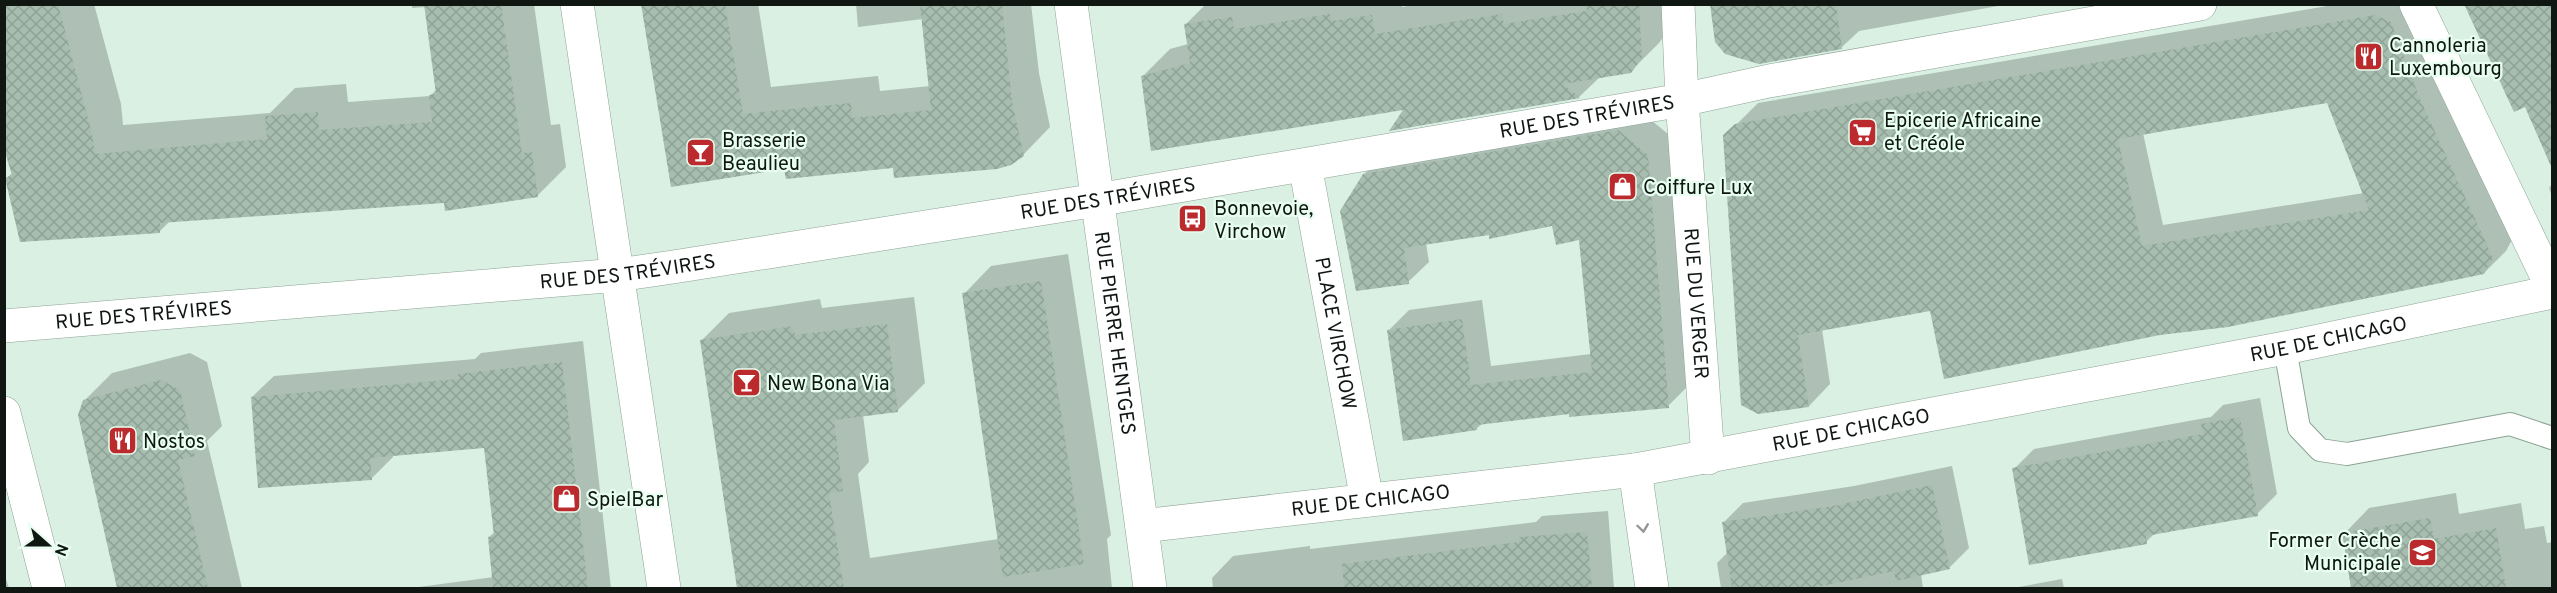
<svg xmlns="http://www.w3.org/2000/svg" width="2557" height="593" viewBox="0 0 2557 593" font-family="Overpass,sans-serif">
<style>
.shadow{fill:#0003;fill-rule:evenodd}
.building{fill:url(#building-cross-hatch);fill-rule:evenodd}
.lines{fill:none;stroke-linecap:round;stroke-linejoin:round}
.lane-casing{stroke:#8da295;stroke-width:24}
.street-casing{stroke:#8da295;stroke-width:34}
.lane{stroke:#fff;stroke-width:22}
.street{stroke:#fff;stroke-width:33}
.oneway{stroke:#939795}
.labels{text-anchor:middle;stroke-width:4.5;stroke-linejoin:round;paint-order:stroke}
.poi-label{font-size:20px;fill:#101713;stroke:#e7fef0;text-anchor:start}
.street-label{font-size:20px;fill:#101713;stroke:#e7fef0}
</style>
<defs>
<pattern id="building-cross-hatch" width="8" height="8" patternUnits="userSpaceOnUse" patternTransform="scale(1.5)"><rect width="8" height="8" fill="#a7bdb0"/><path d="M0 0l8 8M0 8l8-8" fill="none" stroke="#8fa296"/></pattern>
</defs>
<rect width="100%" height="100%" fill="#daf0e3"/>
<path class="shadow" d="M4,4H94L121,104L123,125L270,113L295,88L346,84L348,102L430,96L437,89L426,7L412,8V4H534L551,125L560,124L566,167L537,196L170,221L160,231L6,179L13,172Z
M644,4H758L771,87L878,76L880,91L930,86L923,19L858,27L856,4H1031L1039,73L1050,127L1023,155L894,166L786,167Z
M1206,4H1402V7L1418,4H1668L1669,29L1659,43L1631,71L1600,77L1579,97L1392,129L1406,108L1142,77L1170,49L1188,44L1185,25Z
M1712,4H2009L1859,31L1842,47Z
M2339,4H2414L2514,236L2506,251L2484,273L1931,309L1822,329L1830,384L1809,406L1725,136L1758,103ZM2328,101L2364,193L2163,225L2143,133Z
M1639,110L1668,134L1688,386L1668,406L1570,413L1483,423L1476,429L1388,331L1409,310L1482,300L1491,366L1591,354L1580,238L1554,224L1426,243L1429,262L1408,282L1364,174L1385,154Z
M2552,184V196L2549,188Z
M1068,254L1111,535L1107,539L1112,588H738L702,340L729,313L820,299L822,308L914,297L925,383L897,411L863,415L869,462L858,474L870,558L999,539L964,294L991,266Z
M583,341L611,588H411L494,577L489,537L495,532L485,446L393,455V457L371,479L252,397L274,376L475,359L481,353Z
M190,353L207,362L222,426L207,441L242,588H118L80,415L84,401L112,373Z
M2260,398L2277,494L2257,514L2155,533L2146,542L2014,469L2034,449L2211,417L2223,405Z
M1952,466L1969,548L1950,567L1921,574L1923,588H1721L1717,563L1728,552L1723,523L1743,503L1854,486Z
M2456,493L2459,514L2521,503L2525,529L2544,526L2547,543L2552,542V588H2353L2344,534L2369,508Z
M1608,511L1614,588H1213L1212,578L1233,556L1310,546V549L1536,522L1542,516Z
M4,573L9,588H4Z
M2062,579L2064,588H2013Z"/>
<path class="building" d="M4,4H58L92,134L95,154L267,139L265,116L318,112L319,130L432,122L429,95L436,94L424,4H501L522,153L532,152L538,197L445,211L444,203L160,223V233L20,242L5,178L12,175L4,149Z
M641,4H725L743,114L851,103L852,118L931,110L920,4H1002L1012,102L1024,156L1011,165L997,169L894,178L893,168L786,179L784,169L671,187Z
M1586,4H1639L1642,58L1631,73L1563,84L1580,98L1389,131L1403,110L1151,151L1141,76L1190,63L1184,24L1232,17L1234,29L1330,14L1332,21L1372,15L1375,34L1502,14L1504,24L1587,11Z
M1710,4H1836L1842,49L1759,64L1725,54L1715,42Z
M2464,4H2553V171L2525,107L2514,112Z
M2375,15L2391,22L2420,99L2493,258L2484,274L2228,327L2160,335L1944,379L1930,311L1798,335L1809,407L1758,414L1741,405L1723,135L1735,124ZM2327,103L2369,210L2142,246L2118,139Z
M1618,130L1648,155L1669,408L1569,417V414L1477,425V430L1403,441L1387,330L1462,319L1471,385L1592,372L1579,240L1556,245L1552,226L1489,239V235L1404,248L1409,284L1356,291L1340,211L1363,174Z
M1041,281L1084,564L1003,577L962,293Z
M887,324L898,412L834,420L843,491L829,493L844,588H737L700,340L793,326L795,335Z
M562,362L588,588H493L488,537L494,536L484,448L370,458L372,480L258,488L251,397L459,379L458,374Z
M161,380L180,390L195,456L178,460L208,588H117L103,526L78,415L83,400Z
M2240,417L2258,516L2146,536L2147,544L2029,565L2012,468L2203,434L2201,424Z
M1932,485L1950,569L1896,581L1894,571L1813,588H1732L1722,522L1833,506Z
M2430,518L2434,539L2496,528L2506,588H2351L2342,533Z
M1587,532L1592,588H1344L1342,564L1519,542V537Z"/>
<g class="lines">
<defs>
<path id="lane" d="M2285,348L2299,428L2320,450L2347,454L2510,424L2552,438"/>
<g id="street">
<path d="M577,4L664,588"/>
<path id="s1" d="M1071,4L1150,588"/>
<path id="s2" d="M1678,4L1682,100L1708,458"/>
<path d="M2416,4L2552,287"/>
<path id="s3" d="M1305,165L1367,500"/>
<path id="s4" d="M4,326L618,275L673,267L1097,200L1682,100L1769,81L2200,4"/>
<path d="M4,413L49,588"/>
<path d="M1635,470L1652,588"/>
<path id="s5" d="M1142,526L1635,470L2285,348L2552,292"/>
</g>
</defs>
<use href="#lane" class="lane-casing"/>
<use href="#street" class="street-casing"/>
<use href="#lane" class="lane"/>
<use href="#street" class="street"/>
</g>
<defs><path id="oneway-chevron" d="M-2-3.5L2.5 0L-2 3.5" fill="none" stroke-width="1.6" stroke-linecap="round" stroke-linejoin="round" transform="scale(1.5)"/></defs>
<use class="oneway" href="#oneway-chevron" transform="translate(1643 528) rotate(82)"/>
<defs>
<symbol id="restaurant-square" viewBox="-11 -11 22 22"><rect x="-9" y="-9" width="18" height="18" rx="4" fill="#bb2b2e" stroke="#e7fef0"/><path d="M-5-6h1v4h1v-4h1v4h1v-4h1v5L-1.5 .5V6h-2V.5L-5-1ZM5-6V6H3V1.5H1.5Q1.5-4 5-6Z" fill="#fff"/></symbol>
<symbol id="supermarket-square" viewBox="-11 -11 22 22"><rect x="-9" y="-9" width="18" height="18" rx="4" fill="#bb2b2e" stroke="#e7fef0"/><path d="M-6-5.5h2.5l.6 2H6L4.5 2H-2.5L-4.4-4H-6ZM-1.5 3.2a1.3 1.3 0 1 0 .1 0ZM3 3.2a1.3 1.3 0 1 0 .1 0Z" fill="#fff"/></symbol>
<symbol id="bar-square" viewBox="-11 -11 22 22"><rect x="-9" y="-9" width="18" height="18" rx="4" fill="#bb2b2e" stroke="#e7fef0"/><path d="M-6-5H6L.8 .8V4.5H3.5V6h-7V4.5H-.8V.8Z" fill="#fff"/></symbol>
<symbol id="shop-square" viewBox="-11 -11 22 22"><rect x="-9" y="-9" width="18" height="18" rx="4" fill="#bb2b2e" stroke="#e7fef0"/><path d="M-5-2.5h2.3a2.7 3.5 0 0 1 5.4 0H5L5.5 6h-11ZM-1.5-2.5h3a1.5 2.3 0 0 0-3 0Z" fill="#fff"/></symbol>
<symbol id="bus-square" viewBox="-11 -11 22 22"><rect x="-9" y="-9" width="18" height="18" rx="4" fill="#bb2b2e" stroke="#e7fef0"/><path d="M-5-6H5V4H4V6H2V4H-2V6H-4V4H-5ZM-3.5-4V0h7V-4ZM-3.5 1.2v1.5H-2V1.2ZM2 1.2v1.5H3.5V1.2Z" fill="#fff"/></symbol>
<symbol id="school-square" viewBox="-11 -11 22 22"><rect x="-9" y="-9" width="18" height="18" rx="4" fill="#bb2b2e" stroke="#e7fef0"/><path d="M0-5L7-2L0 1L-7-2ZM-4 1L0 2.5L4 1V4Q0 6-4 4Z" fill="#fff"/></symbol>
</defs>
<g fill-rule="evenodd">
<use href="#restaurant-square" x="2352" y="40" width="33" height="33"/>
<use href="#supermarket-square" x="1846" y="116" width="33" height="33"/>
<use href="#bar-square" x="684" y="136" width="33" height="33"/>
<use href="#shop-square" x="1606" y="170" width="33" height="33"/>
<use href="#bus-square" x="1176" y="202" width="33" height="33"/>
<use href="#bar-square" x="730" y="366" width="33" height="33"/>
<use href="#restaurant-square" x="106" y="424" width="33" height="33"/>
<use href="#shop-square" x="550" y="482" width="33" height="33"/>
<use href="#school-square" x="2406" y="536" width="33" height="33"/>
</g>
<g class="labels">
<g class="poi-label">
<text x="2389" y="52">Cannoleria<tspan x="2389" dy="23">Luxembourg</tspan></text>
<text x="1884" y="127">Epicerie Africaine<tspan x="1884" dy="23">et Créole</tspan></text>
<text x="722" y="147">Brasserie<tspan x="722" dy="23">Beaulieu</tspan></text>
<text x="1643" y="194">Coiffure Lux</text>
<text x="1214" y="215">Bonnevoie,<tspan x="1214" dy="23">Virchow</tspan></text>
<text x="767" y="390">New Bona Via</text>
<text x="143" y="448">Nostos</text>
<text x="587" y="506">SpielBar</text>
<text x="2401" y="547" text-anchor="end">Former Crèche<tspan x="2401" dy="23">Municipale</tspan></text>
</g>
<g class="street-label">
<text dy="7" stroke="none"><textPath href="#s4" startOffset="1598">RUE DES TRÉVIRES</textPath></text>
<text dy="7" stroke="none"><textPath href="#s4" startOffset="1112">RUE DES TRÉVIRES</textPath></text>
<text dy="7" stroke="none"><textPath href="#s4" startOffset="626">RUE DES TRÉVIRES</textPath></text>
<text dy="7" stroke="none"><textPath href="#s2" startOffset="300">RUE DU VERGER</textPath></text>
<text dy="7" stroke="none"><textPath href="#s4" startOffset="140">RUE DES TRÉVIRES</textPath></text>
<text dy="7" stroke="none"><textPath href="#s1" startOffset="332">RUE PIERRE HENTGES</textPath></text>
<text dy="7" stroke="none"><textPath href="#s3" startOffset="171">PLACE VIRCHOW</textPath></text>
<text dy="7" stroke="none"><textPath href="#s5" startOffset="1202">RUE DE CHICAGO</textPath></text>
<text dy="7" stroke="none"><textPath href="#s5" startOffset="716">RUE DE CHICAGO</textPath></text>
<text dy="7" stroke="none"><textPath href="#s5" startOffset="230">RUE DE CHICAGO</textPath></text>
</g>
</g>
<rect width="2557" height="593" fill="none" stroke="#101713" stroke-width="12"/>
<g transform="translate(48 545) rotate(111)" stroke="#e7fef0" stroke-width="4.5" paint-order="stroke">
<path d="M0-4.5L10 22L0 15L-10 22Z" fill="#101713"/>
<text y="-9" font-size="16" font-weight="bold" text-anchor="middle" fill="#101713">N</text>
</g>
</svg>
